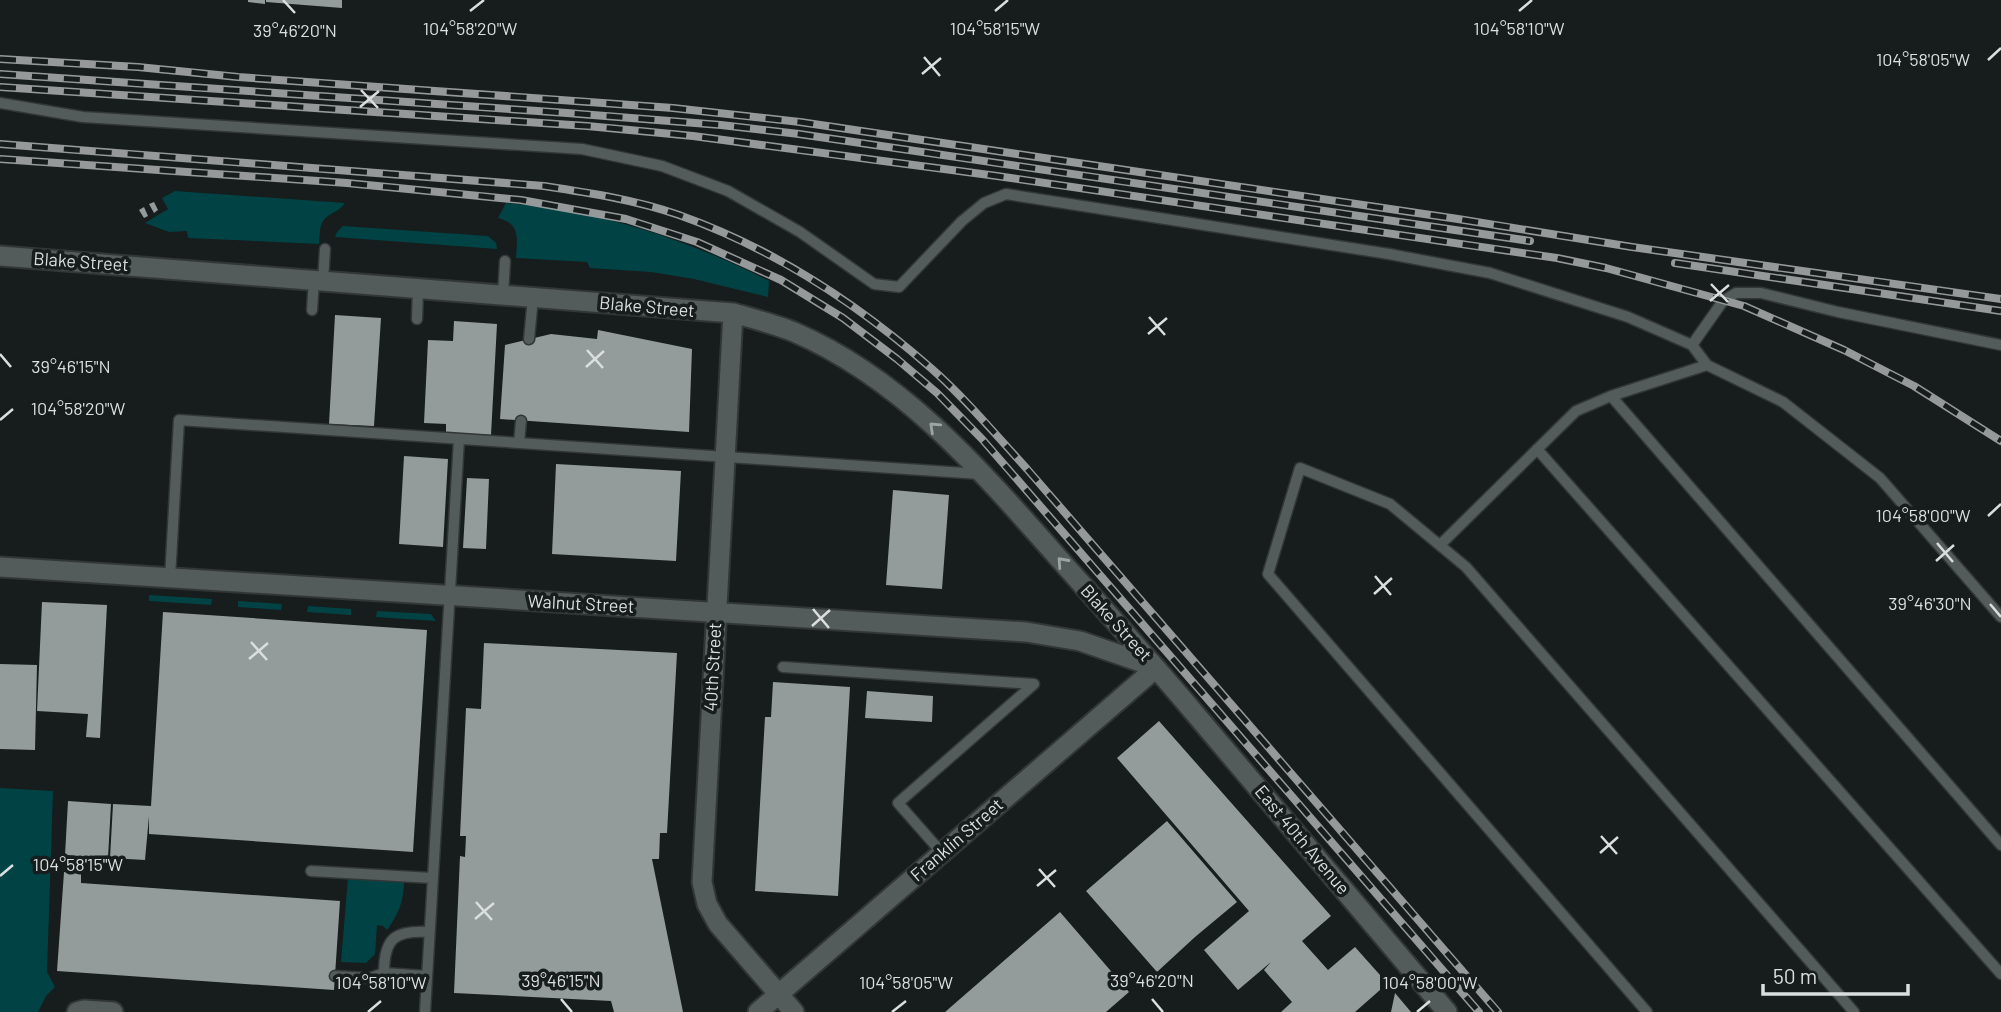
<svg xmlns="http://www.w3.org/2000/svg" width="2001" height="1012" viewBox="0 0 2001 1012" font-family="Barlow,sans-serif">
<style>
.green{fill:#014345}
.building{fill:#949b9b}
.lines{fill:none;stroke-linecap:round;stroke-linejoin:round}
.service-casing{stroke:#323636;stroke-width:13}
.minor-casing{stroke:#323636;stroke-width:23}
.tertiary-casing{stroke:#323636;stroke-width:23}
.service{stroke:#545b5b;stroke-width:10}
.minor{stroke:#545b5b;stroke-width:19}
.tertiary{stroke:#545b5b;stroke-width:19}
.rail-casing{stroke:#959999;stroke-width:8}
.rail{stroke:#171c1c;stroke-width:5;stroke-dasharray:16;stroke-linecap:butt}
.oneway{stroke:#9ea3a3}
.ticks{fill:none;stroke:#dadede;stroke-width:2.5}
.labels{text-anchor:middle;stroke-width:7;stroke-linejoin:round;paint-order:stroke}
.street-label{font-size:18px;fill:#dadede;stroke:#171c1c}
.ticks-label{font-size:18px;text-anchor:middle;fill:#dadede;stroke:#171c1c;stroke-width:7;stroke-linejoin:round;paint-order:stroke}
</style>
<rect width="100%" height="100%" fill="#171c1c"/>
<path class="green" d="M175,191L345,203C338,213 328,213 323,221C319,227 320,237 319,244L188,238L187,231L169,232L145,223L168,209L162,198Z
M506,203C598,210 687,239 769,281L768,297L694,279L651,272L590,268L587,262L516,258C517,238 521,224 498,218Z
M343,226L488,236L496,243L497,249L335,237L337,232Z
M149,595L212,599L211,605L149,601Z
M238,601L282,604L281,610L238,607Z
M308,606L351,609V615L307,612Z
M377,611L431,614L436,621L376,617Z
M0,788L53,791L47,972L55,987L46,996L38,1012H0Z
M348,878L404,882C404,901 398,915 387,930L383,926L377,925L375,954L366,963L341,962Z"/>
<path class="building" d="M248,0H265V4L248,2Z
M266,0H342V8L266,2Z
M154,202L158,210L154,213L149,204Z
M144,207L148,216L144,218L139,210Z
M335,315L381,318L374,426L329,424Z
M454,321L497,324L491,435L446,433V424L424,423L428,340L453,341Z
M598,330L692,349L689,432L500,419L505,345L551,334L597,339Z
M404,456L448,459L443,547L399,544Z
M556,464L681,471L676,561L552,554Z
M467,478L489,479L486,549L463,548Z
M893,490L949,495L942,589L886,585Z
M42,602L107,605L100,738L86,737L88,714L37,711Z
M163,612L427,630L413,852L149,834V816L145,860L110,858L113,804L151,806Z
M484,643L677,653L667,833H660L659,859H652L683,1012H614L611,1001L454,993L460,856L465,857L466,836H460L466,708L481,709Z
M0,664L37,665L35,750L0,749Z
M773,682L850,687L838,896L755,891L765,717H771Z
M867,691L933,696L932,722L865,718Z
M1159,721L1331,916L1302,941L1328,970L1355,947L1380,975V990L1355,1012H1281L1292,1002L1264,970L1271,962L1238,990L1204,950L1249,911L1117,758Z
M68,801L111,804L108,858L65,855Z
M1167,821L1237,902L1195,937L1157,972L1086,891Z
M64,872L81,874V883L340,901L334,990L57,971Z
M1060,912L1129,992L1106,1012H945Z
M1395,993L1411,1012H1391Z"/>
<g class="lines">
<defs>
<path id="service" d="M0,103L83,117L582,149L662,166L728,191L800,232L874,284L899,287L962,221L984,203L1006,194L1389,254L1490,273L1628,317L1692,345L1723,301L1736,293H1761L1838,312L2001,345
M323,281L325,249
M503,295L505,261
M312,310L314,280
M417,319L418,288
M529,339L533,298
M1692,345L1707,365
M1611,396L2001,845
M519,443L521,421
M1537,449L2001,974
M1440,545L1576,411L1611,396L1707,365L1783,402L1880,478L2001,617
M170,578L179,420L980,474
M783,667L1034,684
M942,853L898,803L1034,684
M311,871L432,878
M384,973C384,938 395,930 429,932
M335,976L370,978L384,973L427,976
M425,1012L459,439
M1647,1012L1268,574L1300,468L1390,504L1466,567L1854,1012"/>
<path id="minor" d="M77,1012L84,1010L113,1012"/>
<path id="tertiary" d="M0,256L733,313C754,319 774,324 794,332C901,378 979,468 1054,553C1102,607 1151,661 1197,716C1280,815 1364,913 1447,1012
M733,313L702,882L707,904L718,924L794,1012
M0,567L1026,632L1080,641L1152,666
M758,1012L1156,668"/>
</defs>
<use href="#service" class="service-casing"/>
<use href="#minor" class="minor-casing"/>
<use href="#tertiary" class="tertiary-casing"/>
<use href="#service" class="service"/>
<use href="#minor" class="minor"/>
<use href="#tertiary" class="tertiary"/>
<defs>
<path id="rail" d="M0,59L138,67L238,77L673,108L800,122L1458,219L1632,247L2001,299
M0,74L567,113L721,125L799,134L1530,241
M0,87L587,126L693,136L997,176L1557,258L1606,268L1744,306L1844,350L1914,386L2001,441
M0,144L544,186C590,193 636,200 679,215C772,248 858,304 932,369C966,399 996,435 1027,469L1498,1012
M0,159L347,183L521,200L626,219L697,242L781,280L843,318L897,359L937,393L982,439L1479,1012
M1675,263L2001,311"/>
</defs>
<use href="#rail" class="rail-casing"/>
<use href="#rail" class="rail"/>
</g>
<defs><path id="oneway-chevron" d="M-2-3.5L2.5 0L-2 3.5" fill="none" stroke-width="1.6" stroke-linecap="round" stroke-linejoin="round" transform="scale(1.75)"/></defs>
<g class="oneway">
<use href="#oneway-chevron" transform="translate(934 427) rotate(-137)"/>
<use href="#oneway-chevron" transform="translate(1062 562) rotate(-132)"/>
</g>
<path class="ticks" d="M283,0L295,13M470,11L484,0M995,11L1008,0M1519,11L1532,0M924,57L940,76M1988,60L2001,48M922,74L941,58M361,90L378,108M360,107L379,91M1711,284L1728,302M1710,301L1729,285M1149,317L1165,335M1148,334L1167,318M587,350L603,368M0,354L11,367M586,367L604,351M0,420L13,409M1988,516L2001,504M1937,543L1953,562M1936,561L1954,545M1375,576L1391,595M1374,594L1392,578M1990,604L2001,617M813,609L829,628M812,626L830,610M251,642L267,660M249,659L268,643M1601,836L1617,854M1600,853L1618,837M1039,869L1055,887M0,876L13,865M1037,886L1056,870M476,902L492,920M475,919L494,903M561,999L572,1012M1152,999L1163,1012M368,1012L381,1001M892,1012L906,1001M1417,1012L1430,1001"/>
<g class="labels">
<g class="street-label">
<text transform="translate(81 262) rotate(4)" y="6">Blake Street</text>
<text transform="translate(647 307) rotate(5)" y="6">Blake Street</text>
<text transform="translate(581 604) rotate(3)" y="6">Walnut Street</text>
<text transform="translate(1116 623) rotate(48)" y="6">Blake Street</text>
<text transform="translate(713 667) rotate(-87)" y="6">40th Street</text>
<text transform="translate(957 840) rotate(-41)" y="6">Franklin Street</text>
<text transform="translate(1302 840) rotate(50)" y="6">East 40th Avenue</text>
</g>
</g>
<g class="ticks-label">
<text x="470" y="35">104°58'20"W</text>
<text x="995" y="35">104°58'15"W</text>
<text x="1519" y="35">104°58'10"W</text>
<text x="295" y="37">39°46'20"N</text>
<text x="1923" y="66">104°58'05"W</text>
<text x="71" y="373">39°46'15"N</text>
<text x="78" y="415">104°58'20"W</text>
<text x="1923" y="522">104°58'00"W</text>
<text x="1930" y="610">39°46'30"N</text>
<text x="78" y="871">104°58'15"W</text>
<text x="561" y="987">39°46'15"N</text>
<text x="1152" y="987">39°46'20"N</text>
<text x="381" y="989">104°58'10"W</text>
<text x="906" y="989">104°58'05"W</text>
<text x="1430" y="989">104°58'00"W</text>
</g>
<path d="M1763 984v10h145v-10" fill="none" stroke="#dadede" stroke-width="3.5"/>
<text x="1773" y="984" font-size="21" fill="#dadede" stroke="#171c1c" stroke-width="5" paint-order="stroke">50 m</text>
</svg>
